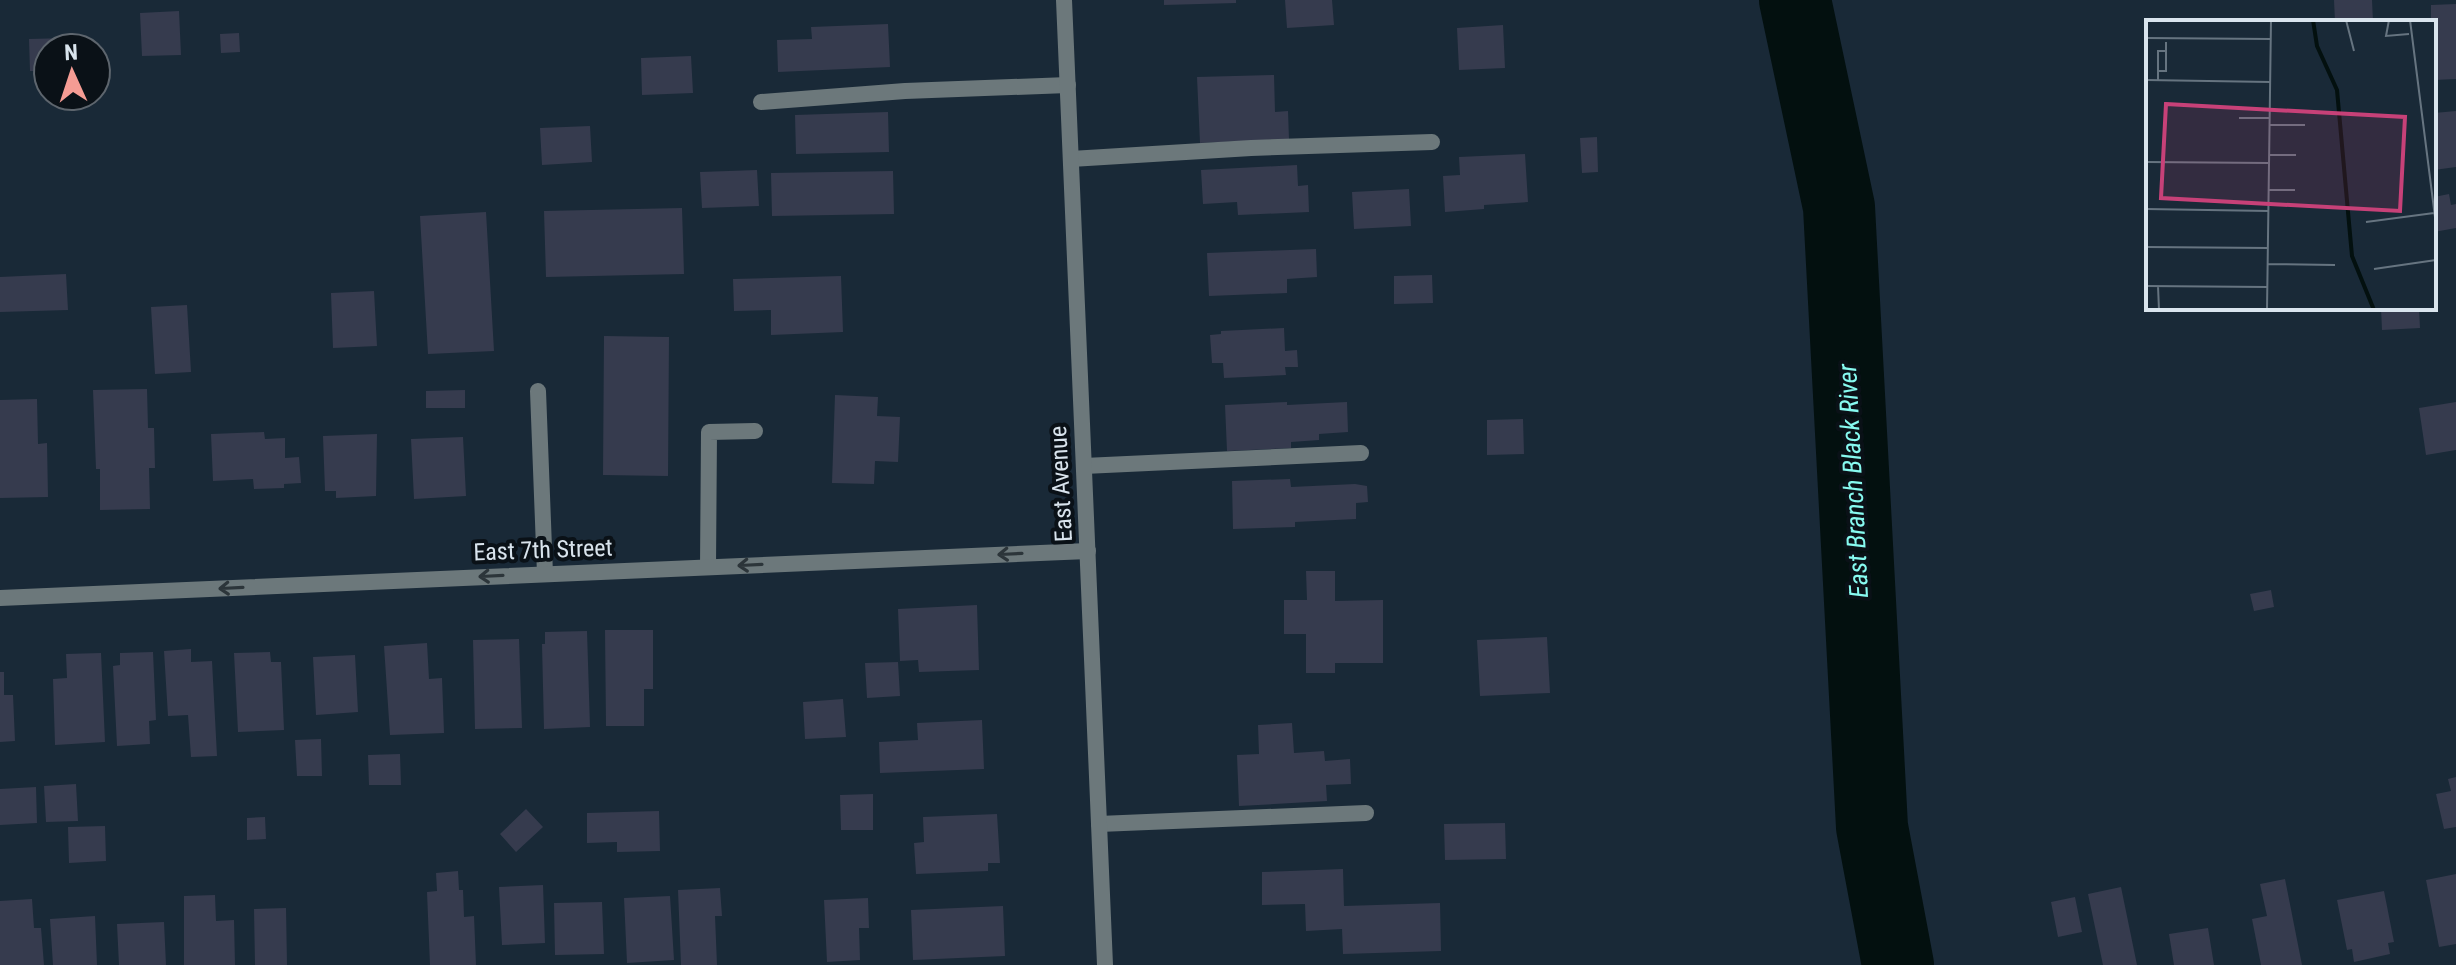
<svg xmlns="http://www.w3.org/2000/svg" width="2456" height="965" viewBox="0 0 2456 965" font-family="'Roboto Condensed',sans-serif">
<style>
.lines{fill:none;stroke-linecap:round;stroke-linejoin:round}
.river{stroke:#03100f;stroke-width:72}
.building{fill:#363b4e}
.service{stroke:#6c787b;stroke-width:16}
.minor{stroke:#6c787b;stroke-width:16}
.tertiary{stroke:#6c787b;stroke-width:16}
.oneway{stroke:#2c353a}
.labels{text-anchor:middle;stroke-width:8;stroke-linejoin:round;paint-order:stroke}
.street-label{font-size:24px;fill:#d9e4ed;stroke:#0a1117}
.water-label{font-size:26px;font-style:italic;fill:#87faf0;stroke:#0a1117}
.inset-river{fill:none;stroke:#03100f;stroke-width:4}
.inset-road{fill:none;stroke:#667480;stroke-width:2}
.view{fill:#c74178;fill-opacity:0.15;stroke:#c74178;stroke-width:4}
.inset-edge{fill:none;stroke:#d9e4ed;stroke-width:4}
</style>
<rect width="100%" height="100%" fill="#192937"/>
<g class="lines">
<path class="river" d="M1795,0L1839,207L1872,827L1898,965"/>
</g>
<path class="building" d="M1164,0H1236V3L1164,5Z
M1285,0H1332L1334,25L1287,28Z
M2334,0H2372L2373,22H2335Z
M2456,4V79L2434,80V22H2431V5Z
M179,11L181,55L142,56L140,13Z
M888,24L890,67L778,72L777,40L812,39L811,27Z
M1503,25L1505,68L1459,70L1457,28Z
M239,33L240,52L221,53L220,34Z
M68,38L69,48H48V71H30L29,39Z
M691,56L693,93L642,95L641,58Z
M1274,75L1275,112L1288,111L1289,139L1200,143L1197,77Z
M2456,111V167L2434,170V113Z
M888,112L889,152L796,154L795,115Z
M590,126L592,162L542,165L540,128Z
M1597,137L1598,172L1582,173L1580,138Z
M1525,154L1528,202L1484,205V209L1445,212L1443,176L1460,175L1459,157Z
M1297,165L1298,186L1308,185L1309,212L1238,215L1237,202L1203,204L1201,170Z
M757,170L759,206L702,208L700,172Z
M893,171L894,214L772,216L771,173Z
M1409,189L1411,226L1354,229L1352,192Z
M2449,194L2451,205L2456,204V228L2434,232V197Z
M682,208L684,274L546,277L544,211Z
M486,212L494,351L428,354L420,216Z
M1316,249L1317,277L1287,279V293L1209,296L1207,253Z
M66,274L68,310L0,312V277Z
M1432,275L1433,303L1394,304V276Z
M841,276L843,332L771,335V310L734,311L733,279Z
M374,291L377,346L333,348L331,293Z
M187,305L191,372L155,374L151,307Z
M2381,308H2419L2420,328L2382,330Z
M1284,328L1285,351L1297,350L1298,367H1285L1286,375L1224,378L1223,363H1212L1210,335L1221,334V331Z
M604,336L669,337L668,476L603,475Z
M147,389L148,428H154L155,468H149L150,509L100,510V469H96L93,390Z
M465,390V408H426V391Z
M835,395L878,397L877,416L900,417L898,462L875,461L874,484L832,483Z
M37,399L38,444L47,443L48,497L0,498V400Z
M1287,402V405L1347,402L1348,432L1319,434V440L1291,442V448L1227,451L1225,405Z
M2456,402V450L2426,455L2419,408Z
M1523,419L1524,454L1487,455V420Z
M264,432L265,439L285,438V458L299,457L301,483L284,484V488L254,489L253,479L213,481L211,434Z
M377,434L376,496L336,498V491H325L323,436Z
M463,437L466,496L414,499L411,439Z
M1290,479L1291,487L1355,484L1367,486L1368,502L1356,503V519L1295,522V527L1233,529L1232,481Z
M1306,571H1335V601L1383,600V663H1335V673H1306V634H1284V600H1307Z
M2271,590L2274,607L2254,611L2250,594Z
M977,605L979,670L919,672L918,660L900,661L898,609Z
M605,630H653V689H644V726H606Z
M587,631L590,727L544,729L542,644H545V632Z
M1547,637L1550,693L1480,696L1477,640Z
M519,639L522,728L475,729L473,640Z
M427,643L429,679L442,678L444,733L390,735L384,646Z
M191,649V662L212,661L217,756L191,757L188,715L168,716L164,651Z
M153,652L156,720L149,721L150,744L117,746L113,666L120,665V653Z
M270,652L271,662H281L284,730L238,732L234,653Z
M101,653L105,742L55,745L53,679L67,678L66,654Z
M355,655L358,712L316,715L313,657Z
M898,662L900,696L867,698L865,663Z
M0,672H4V695H13L15,741L0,742Z
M843,699L846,737L805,739L803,702Z
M982,720L984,769L880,773L879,742L918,740L917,723Z
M1292,723L1294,753L1324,751L1325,761L1350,759L1351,784L1326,785L1327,801L1239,806L1237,755L1259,754L1258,725Z
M321,739L322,776H297L295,740Z
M400,754L401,785H369L368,755Z
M2456,777V827L2444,829L2436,794L2451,791L2448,779Z
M76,784L78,821L46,822L44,786Z
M36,787L37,823L0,825V789Z
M873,794V830H841L840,795Z
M526,809L543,827L516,852L500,834Z
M659,811L660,851L617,852V842L587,843V813Z
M997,814L1000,863H988V871L916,874L914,843L924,842L923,817Z
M265,817L266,839L247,840V818Z
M1505,823L1506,859L1445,860L1444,824Z
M105,826L106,861L69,863L68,827Z
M1343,869L1344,906L1440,903L1441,951L1343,954L1342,929L1306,931L1305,904L1262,905V872Z
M458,871L459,890H463L464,917L474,916L476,965H430L427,892L437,891L436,873Z
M2456,874V944L2439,947L2426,880Z
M2285,879L2302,965H2261L2252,919L2267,916L2260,884Z
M543,885L545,943L502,945L499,887Z
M2121,887L2137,965H2103L2088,894Z
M720,888L722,916H715L717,965H681L678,890Z
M2384,891L2394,942L2388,943L2390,954L2354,962L2352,949L2347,950L2337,900Z
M215,895L216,921L234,920L235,965H184V896Z
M670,896L674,960L627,963L624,898Z
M2075,897L2082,932L2058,937L2051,902Z
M868,898L869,928H859L860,960L827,962L824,900Z
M32,899L34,928H41L44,965H0V901Z
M602,902L604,954L555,955L554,903Z
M1003,906L1005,956L913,960L911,910Z
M286,908L287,965H255L254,909Z
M95,916L97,965H53L50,919Z
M164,922L166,965H119L117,924Z
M2208,928L2214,965H2174L2169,934Z"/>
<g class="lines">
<path class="service" d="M761,102L905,91L1068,85
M1071,159L1251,148L1432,142
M538,391L545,574
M1084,466L1361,453
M708,567L709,432L755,431
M1099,824L1366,813"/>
<path class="minor" d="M0,598L1088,551"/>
<path class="tertiary" d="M1064,0L1105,965"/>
</g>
<defs><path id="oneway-shaft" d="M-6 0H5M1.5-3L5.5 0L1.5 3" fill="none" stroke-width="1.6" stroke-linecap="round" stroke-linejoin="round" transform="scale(2)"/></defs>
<g class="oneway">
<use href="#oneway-shaft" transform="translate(1010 554) rotate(177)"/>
<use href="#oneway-shaft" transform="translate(750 565) rotate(177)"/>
<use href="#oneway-shaft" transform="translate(491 576) rotate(177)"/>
<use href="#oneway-shaft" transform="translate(231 588) rotate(177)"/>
</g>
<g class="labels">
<g class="street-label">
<text transform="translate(1061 484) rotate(-93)" y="8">East Avenue</text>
<text transform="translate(543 550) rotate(-2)" y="8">East 7th Street</text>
</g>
<g class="water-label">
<text transform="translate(1853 481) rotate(-93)" y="9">East Branch Black River</text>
</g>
</g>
<g transform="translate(2146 20)">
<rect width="290" height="290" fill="#192937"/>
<path class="inset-river" d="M167,0L171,26L191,70L206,236L228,290"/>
<path class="inset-road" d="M200,0L208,31M243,0L240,16L263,14M264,0L290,205M0,18L125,19M12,51H20V22M0,60L124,62M12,60V31H20M93,98H123M123,105H159M123,135H150M0,142L123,143M123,170H149M0,189L123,191M220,202L288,193M0,227L122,228M122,244L189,245M228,249L290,240M0,266L122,267M12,266L13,290M121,290L125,0"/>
<path class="view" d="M20,84L259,97L254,191L15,178Z"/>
<rect width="290" height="290" class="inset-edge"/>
</g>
<g transform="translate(72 72) rotate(357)"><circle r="38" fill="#0a1117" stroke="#5d656d" stroke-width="2"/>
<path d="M0-6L14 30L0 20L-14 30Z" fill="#f59c94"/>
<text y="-12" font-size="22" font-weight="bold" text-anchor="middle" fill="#d9e4ed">N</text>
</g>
</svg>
